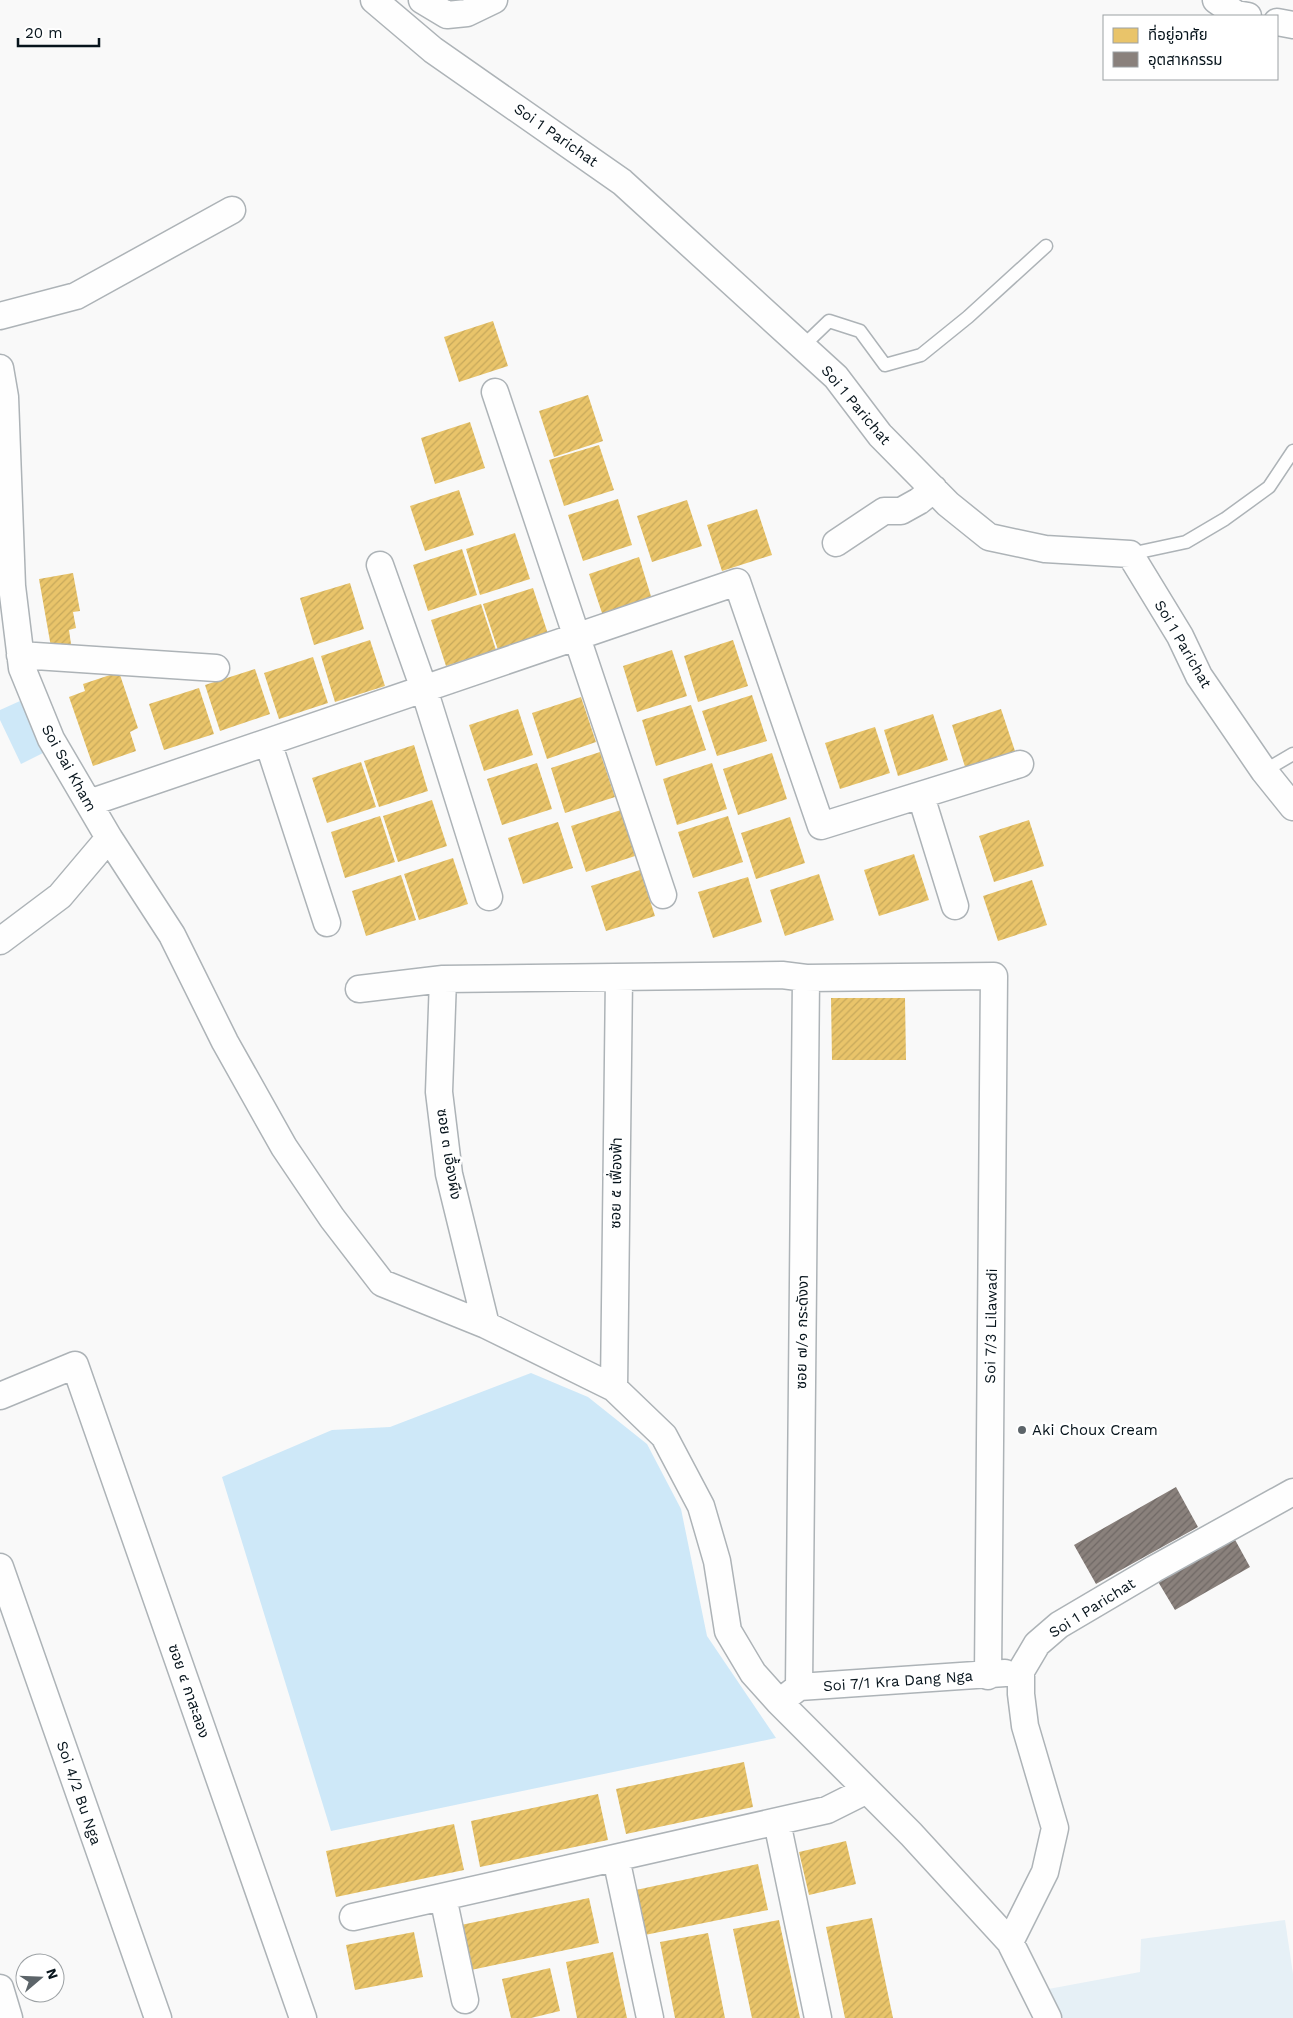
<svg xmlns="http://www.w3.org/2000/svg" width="1293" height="2018" viewBox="0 0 1293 2018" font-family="'Work Sans','Noto Sans Thai',sans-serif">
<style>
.built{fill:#e6f0f6}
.green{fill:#cee8f8}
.homes{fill:url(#homes-hatch)}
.industry{fill:url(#industry-hatch)}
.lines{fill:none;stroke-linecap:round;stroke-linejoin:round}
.lane-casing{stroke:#adb3b7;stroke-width:15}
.street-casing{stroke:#adb3b7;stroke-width:29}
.lane{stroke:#fefefe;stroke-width:12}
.street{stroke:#fefefe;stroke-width:26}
.poi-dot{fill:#5c6469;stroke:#fff;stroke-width:2}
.labels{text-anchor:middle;stroke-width:5;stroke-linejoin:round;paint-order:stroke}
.street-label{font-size:15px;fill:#07141c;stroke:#fff}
.poi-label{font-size:15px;fill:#07141c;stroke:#fff;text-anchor:start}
</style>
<defs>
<pattern id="homes-hatch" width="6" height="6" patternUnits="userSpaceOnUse" patternTransform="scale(1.25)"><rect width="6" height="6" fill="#e9c46a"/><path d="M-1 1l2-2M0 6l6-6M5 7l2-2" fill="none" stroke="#c6a85b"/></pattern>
<pattern id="industry-hatch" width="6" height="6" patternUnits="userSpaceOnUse" patternTransform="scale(1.25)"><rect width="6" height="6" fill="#8a817c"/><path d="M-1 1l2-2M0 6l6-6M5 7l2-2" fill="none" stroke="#6f6865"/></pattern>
</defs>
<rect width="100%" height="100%" fill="#f9f9f9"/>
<path class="built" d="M1285,1920L1293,1974V2018H1059L1043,1990L1140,1972L1141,1939Z"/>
<path class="green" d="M20,701L45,752L21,764L0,720V710Z
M531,1373L588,1397L647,1444L681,1509L707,1636L776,1738L331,1831L222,1477L332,1430L390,1427Z"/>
<path class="homes" d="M493,321L508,366L459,382L444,337Z
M588,395L603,441L554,457L539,411Z
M470,422L485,468L435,484L421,438Z
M599,445L614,490L564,506L549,460Z
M459,490L474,535L425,551L410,506Z
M618,499L632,545L583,561L568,515Z
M687,500L702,546L652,562L637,516Z
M757,509L772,555L722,571L707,525Z
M515,533L530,579L480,595L466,549Z
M462,549L477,595L428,611L413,565Z
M639,557L653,603L604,619L589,574Z
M73,573L80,611L73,612L76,628L69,630L71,644L51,647L39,579Z
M350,583L364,629L314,645L300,598Z
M533,588L548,634L498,650L483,604Z
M481,604L496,650L446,666L431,620Z
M370,640L385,686L335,702L321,656Z
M733,640L748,686L698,702L684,656Z
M672,650L687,696L637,712L623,666Z
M313,657L328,703L279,719L264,673Z
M255,669L270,714L220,731L205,685Z
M119,672L138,728L130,732L136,751L93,766L69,697L85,691L83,684Z
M199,688L214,734L164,750L149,704Z
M752,695L767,741L717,756L702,711Z
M581,697L596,742L547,759L532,713Z
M691,705L706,750L656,766L642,720Z
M518,709L533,755L484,771L469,725Z
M1001,709L1016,754L966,770L952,725Z
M933,714L948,760L898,776L884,730Z
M875,727L890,773L840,789L825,743Z
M414,745L428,791L379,807L364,761Z
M600,752L615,797L565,813L551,768Z
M772,753L787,799L738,815L723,769Z
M361,762L376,807L327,823L312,778Z
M537,763L552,809L502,825L487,779Z
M712,763L727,809L677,825L663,779Z
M432,800L447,846L398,862L383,816Z
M621,810L635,856L586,872L571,826Z
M380,816L395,862L345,878L331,832Z
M728,816L743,862L693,878L678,832Z
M790,817L805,863L756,879L741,833Z
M1029,820L1044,866L994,882L979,836Z
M558,822L573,868L523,884L508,838Z
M914,854L929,900L879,916L864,870Z
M453,858L468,904L419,920L404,874Z
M640,870L655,916L606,931L591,886Z
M819,874L834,920L785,936L770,890Z
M401,875L416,920L366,936L352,891Z
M748,877L762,922L713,938L698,892Z
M1032,880L1047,925L998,941L983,896Z
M831,998H905L906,1060H832Z
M744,1762L753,1807L626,1834L616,1789Z
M598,1794L608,1840L480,1867L471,1821Z
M454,1824L464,1870L336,1897L326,1851Z
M846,1841L856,1884L809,1895L799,1852Z
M758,1864L768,1910L640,1936L631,1891Z
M589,1898L599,1943L471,1970L461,1925Z
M872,1918L893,2018H845L826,1927Z
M779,1920L800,2018H752L733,1929Z
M414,1932L423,1977L355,1990L346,1945Z
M708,1933L725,2018H675L660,1942Z
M613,1952L627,2018H577L566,1962Z
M550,1968L560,2011L531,2018H511L502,1979Z"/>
<path class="industry" d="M1176,1487L1198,1527L1096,1584L1074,1545Z
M1233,1536L1250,1567L1175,1610L1157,1580Z"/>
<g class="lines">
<defs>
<path id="lane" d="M803,346L829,321L860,331L885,365L921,355L968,317L1046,246
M1130,554L1186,542L1225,519L1269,487L1293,451
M1264,771L1293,754"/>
<path id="street" d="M374,0L433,50L622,182L836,377L880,435L948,504L989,537L1045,549L1130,554L1180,636L1199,676L1264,771L1293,807
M422,0L447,15L467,13L494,0
M1216,0L1236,14L1248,16
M1277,22L1293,25
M0,316L76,296L232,210
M0,368L5,397L12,586L22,668L51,739L109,838L172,935L225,1042L284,1147L332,1218L382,1283L486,1325L614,1388L664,1436L701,1506L717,1561L728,1631L753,1673L779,1702L911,1834L1010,1942L1048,2018
M495,392L663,895
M836,543L884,511H901L919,501L934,489
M380,565L424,689L489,897
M20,655L216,668
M268,742L327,923
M921,796L955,906
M89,803L737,582L821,826L1020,764
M0,941L60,896L109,838
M443,979L439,1092L449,1174L486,1325
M359,989L443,979L782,975L806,978L994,976L988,1676
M614,1388L619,977
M0,1396L75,1365L303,2018
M0,1567L158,2018
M799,1687L806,978
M786,1697L799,1687L1005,1673
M777,1822L818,2018
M616,1858L650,2018
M443,1897L465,2000
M353,1917L827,1810L867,1790
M1010,1942L1045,1872L1055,1828L1025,1726L1021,1694V1671L1037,1644L1059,1625L1154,1569L1293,1492
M0,1988L9,2018"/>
</defs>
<use href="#lane" class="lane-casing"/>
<use href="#street" class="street-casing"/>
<use href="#lane" class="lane"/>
<use href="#street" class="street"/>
</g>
<circle class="poi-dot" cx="1022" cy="1430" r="5"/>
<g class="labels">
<g class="street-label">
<text transform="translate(556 135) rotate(35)" y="5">Soi 1 Parichat</text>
<text transform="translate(856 405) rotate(50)" y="5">Soi 1 Parichat</text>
<text transform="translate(1183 644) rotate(60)" y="5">Soi 1 Parichat</text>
<text transform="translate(69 768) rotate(61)" y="5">Soi Sai Kham</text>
<text transform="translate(449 1154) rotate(81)" y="5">ซอย ๓ เอื้องผึง</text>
<text transform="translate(616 1183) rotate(-89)" y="5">ซอย ๕ เฟื่องฟ้า</text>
<text transform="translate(991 1326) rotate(-89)" y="5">Soi 7/3 Lilawadi</text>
<text transform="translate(802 1332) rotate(-89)" y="5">ซอย ๗/๑ กระดังงา</text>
<text transform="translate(1092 1608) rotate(-32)" y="5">Soi 1 Parichat</text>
<text transform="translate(898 1681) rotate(-4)" y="5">Soi 7/1 Kra Dang Nga</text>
<text transform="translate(189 1691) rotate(71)" y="5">ซอย ๔ กาสะลอง</text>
<text transform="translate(79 1793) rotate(71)" y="5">Soi 4/2 Bu Nga</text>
</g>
<g class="poi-label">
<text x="1032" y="1435">Aki Choux Cream</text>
</g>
</g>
<rect x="1103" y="15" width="175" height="65" fill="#ffffff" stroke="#9ca1a4"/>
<rect x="1113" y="28" width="25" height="15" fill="#e9c46a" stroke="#9ca1a4"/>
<text x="1148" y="40" font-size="15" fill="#07141c">ที่อยู่อาศัย</text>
<rect x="1113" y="52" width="25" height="15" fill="#8a817c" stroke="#9ca1a4"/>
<text x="1148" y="65" font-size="15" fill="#07141c">อุตสาหกรรม</text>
<g transform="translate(40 1978) rotate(71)"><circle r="24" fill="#ffffff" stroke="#9ca1a4"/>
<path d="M0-4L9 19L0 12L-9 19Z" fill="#5c6469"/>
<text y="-8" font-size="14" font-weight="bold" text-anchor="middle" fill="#07141c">N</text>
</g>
<path d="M18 38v8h81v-8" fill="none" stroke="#07141c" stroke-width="2.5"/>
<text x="25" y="38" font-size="15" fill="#07141c" stroke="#ffffff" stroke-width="4" paint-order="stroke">20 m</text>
</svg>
